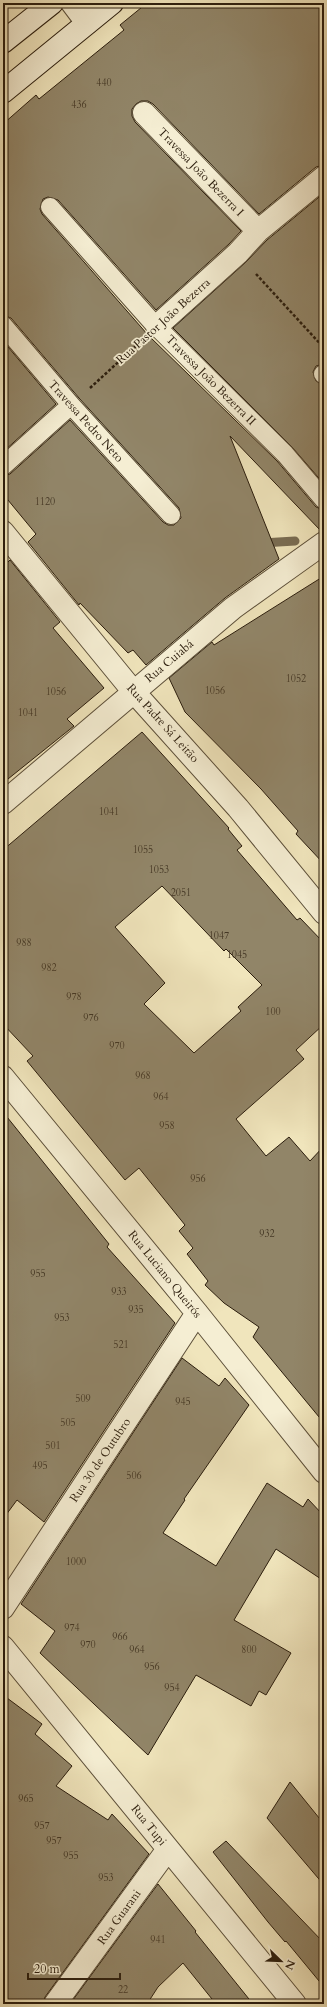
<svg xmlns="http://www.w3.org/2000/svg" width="327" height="2007" viewBox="0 0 327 2007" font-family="Cardo,serif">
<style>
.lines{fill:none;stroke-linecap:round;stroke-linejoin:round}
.stream{stroke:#796c52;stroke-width:9}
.building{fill:#918568;stroke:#2b1d0d;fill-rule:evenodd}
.service-casing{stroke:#5c4f39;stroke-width:20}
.minor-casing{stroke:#5c4f39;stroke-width:24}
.secondary-casing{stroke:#2b1d0d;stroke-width:24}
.path{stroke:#2b1d0d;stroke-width:2.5;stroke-dasharray:3 2;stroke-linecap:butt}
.service{stroke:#f5eed3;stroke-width:18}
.minor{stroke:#f5eed3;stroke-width:22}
.secondary{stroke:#f5eed3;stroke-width:22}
.labels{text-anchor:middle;stroke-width:3.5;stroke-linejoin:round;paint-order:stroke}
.number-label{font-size:10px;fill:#443724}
.street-label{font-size:12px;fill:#2b1d0d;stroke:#f5eed3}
</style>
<rect width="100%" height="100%" fill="#f0e5bc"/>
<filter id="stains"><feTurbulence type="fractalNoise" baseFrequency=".005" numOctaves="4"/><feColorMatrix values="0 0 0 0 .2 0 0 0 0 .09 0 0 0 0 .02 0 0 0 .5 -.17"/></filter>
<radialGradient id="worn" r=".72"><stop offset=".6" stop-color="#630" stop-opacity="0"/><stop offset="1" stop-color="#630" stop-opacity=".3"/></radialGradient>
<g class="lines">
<path class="stream" d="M262,543L295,541"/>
</g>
<path class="building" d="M147,3H324V165L316,167L259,214L153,104L148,101H141L136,104L132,109V116L135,122L241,231L229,244L156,310L58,200L48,197L43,199L40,209L42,214L148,335L277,461L316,507L324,510V531H321L230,436L279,559L225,598L146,665L133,650L128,653L80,603L79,605L28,542L36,534L3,494V476L10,474L70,420L163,522L168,525H174L181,518L179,508L79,398L11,318L3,315V124L36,95L39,99L124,30L120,25Z
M324,193V364L316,366L313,372L316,381L324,385V484L292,447L173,328L246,262L267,240Z
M3,341L56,404L3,452Z
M10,560L60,622L53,628L104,688L67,719L74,726L3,783V567Z
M324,576V864L296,834L298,831L261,789L185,712L169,678L212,642L214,645Z
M142,732L229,828L228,829L242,846L237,850L297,920L300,918L324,943V1024L296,1050L304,1059L236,1119L266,1156L289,1137L310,1161L324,1146V1423L253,1337L259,1327L224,1303L205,1285L208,1281L187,1254L193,1248L179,1231L185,1225L139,1168L125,1180L27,1061L33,1056L3,1024V850ZM162,886L224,951L226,949L262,985L238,1007L241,1011L194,1053L144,1004L165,983L115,927Z
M3,1112L109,1244L107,1247L175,1323L44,1522L17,1500L3,1519Z
M182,1358L219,1386L225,1378L249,1405L184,1499L185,1500L163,1533L216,1566L267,1483L303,1507L308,1499L324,1516V1581L276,1549L234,1620L291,1653L266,1695L259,1691L251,1706L196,1675L148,1755L40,1653L55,1631L21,1604Z
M3,1695L42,1724L35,1734L72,1766L56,1786L108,1820L112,1814L149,1854L45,1997L43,2004H3Z
M290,1782L324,1824V1885L267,1818Z
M226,1841L324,1943V1987L286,1941L285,1942L268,1922L213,1852Z
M158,1884L196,1931L195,1932L253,2004H216L183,1963L158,1987L147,2004H70Z"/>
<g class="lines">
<defs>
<path id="service" d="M50,207L153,323L285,454L324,500
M3,325L71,405L171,515
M323,374L324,375
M3,466L71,405"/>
<path id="minor" d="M72,3L87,23
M144,113L258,231
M157,326L238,253L258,231L324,177
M3,532L133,691L238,808L324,913
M3,803L233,608L324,543
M3,1077L197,1313L324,1472
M3,1608L197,1313
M3,1647L295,2004
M55,2004L168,1849"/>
<path id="secondary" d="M3,42L52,3
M3,92L112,3"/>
</defs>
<use href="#service" class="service-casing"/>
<use href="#minor" class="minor-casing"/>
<use href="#secondary" class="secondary-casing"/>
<path class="path" d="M256,274L324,348
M90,388L138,344"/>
<use href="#service" class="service"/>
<use href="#minor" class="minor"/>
<use href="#secondary" class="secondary"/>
</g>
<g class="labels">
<g class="number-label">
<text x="104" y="86">440</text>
<text x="79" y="108">436</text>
<text x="45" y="505">1120</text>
<text x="296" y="682">1052</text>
<text x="215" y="694">1056</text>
<text x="56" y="695">1056</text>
<text x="28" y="716">1041</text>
<text x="109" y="815">1041</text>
<text x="143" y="853">1055</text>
<text x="159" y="873">1053</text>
<text x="181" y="896">2051</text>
<text x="219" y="939">1047</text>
<text x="24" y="946">988</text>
<text x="237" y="958">1045</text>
<text x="49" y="971">982</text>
<text x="74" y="1000">978</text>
<text x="273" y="1015">100</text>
<text x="91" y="1021">976</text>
<text x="117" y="1049">970</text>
<text x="143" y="1079">968</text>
<text x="161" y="1100">964</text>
<text x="167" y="1129">958</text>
<text x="198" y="1182">956</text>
<text x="267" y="1237">932</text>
<text x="38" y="1277">955</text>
<text x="119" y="1295">933</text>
<text x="136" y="1313">935</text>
<text x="62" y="1321">953</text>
<text x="121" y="1348">521</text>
<text x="83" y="1402">509</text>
<text x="183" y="1405">945</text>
<text x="68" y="1426">505</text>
<text x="53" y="1449">501</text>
<text x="40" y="1469">495</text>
<text x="134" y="1479">506</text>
<text x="76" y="1565">1000</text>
<text x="72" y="1631">974</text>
<text x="120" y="1640">966</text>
<text x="88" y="1648">970</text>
<text x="137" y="1653">964</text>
<text x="249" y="1653">800</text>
<text x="152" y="1670">956</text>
<text x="172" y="1691">954</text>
<text x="26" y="1802">965</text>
<text x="42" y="1829">957</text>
<text x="54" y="1844">957</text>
<text x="71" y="1859">955</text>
<text x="106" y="1881">953</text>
<text x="158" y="1943">941</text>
<text x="123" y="1993">22</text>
</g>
<g class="street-label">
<text transform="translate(201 172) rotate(46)" y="4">Travessa João Bezerra I</text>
<text transform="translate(163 321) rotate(-42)" y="4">Rua Pastor João Bezerra</text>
<text transform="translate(211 380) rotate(45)" y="4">Travessa João Bezerra II</text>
<text transform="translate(86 421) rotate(48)" y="4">Travessa Pedro Neto</text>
<text transform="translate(169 661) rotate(-40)" y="4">Rua Cuiabá</text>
<text transform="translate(163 723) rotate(48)" y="4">Rua Padre Sá Leitão</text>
<text transform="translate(165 1274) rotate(51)" y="4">Rua Luciano Queirós</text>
<text transform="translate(100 1460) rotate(-56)" y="4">Rua 30 de Outubro</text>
<text transform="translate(149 1825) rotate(51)" y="4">Rua Tupi</text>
<text transform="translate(119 1917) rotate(-54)" y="4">Rua Guarani</text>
</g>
</g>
<rect width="327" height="2007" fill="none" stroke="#f0e5bc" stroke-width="16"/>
<rect x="4" y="4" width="319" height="1999" fill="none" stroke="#2b1d0d" stroke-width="2"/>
<rect x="8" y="8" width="311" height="1991" fill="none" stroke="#2b1d0d"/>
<g transform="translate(281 1961) rotate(113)" stroke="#f5eed3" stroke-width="3" paint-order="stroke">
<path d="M0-3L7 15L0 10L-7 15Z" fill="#2b1d0d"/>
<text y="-6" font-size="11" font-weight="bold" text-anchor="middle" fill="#2b1d0d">N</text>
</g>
<path d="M28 1973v6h92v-6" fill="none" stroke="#2b1d0d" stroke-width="2"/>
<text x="34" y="1973" font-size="12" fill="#2b1d0d" stroke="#f5eed3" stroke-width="3" paint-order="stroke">20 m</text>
<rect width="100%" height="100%" filter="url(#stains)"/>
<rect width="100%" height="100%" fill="url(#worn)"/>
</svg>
